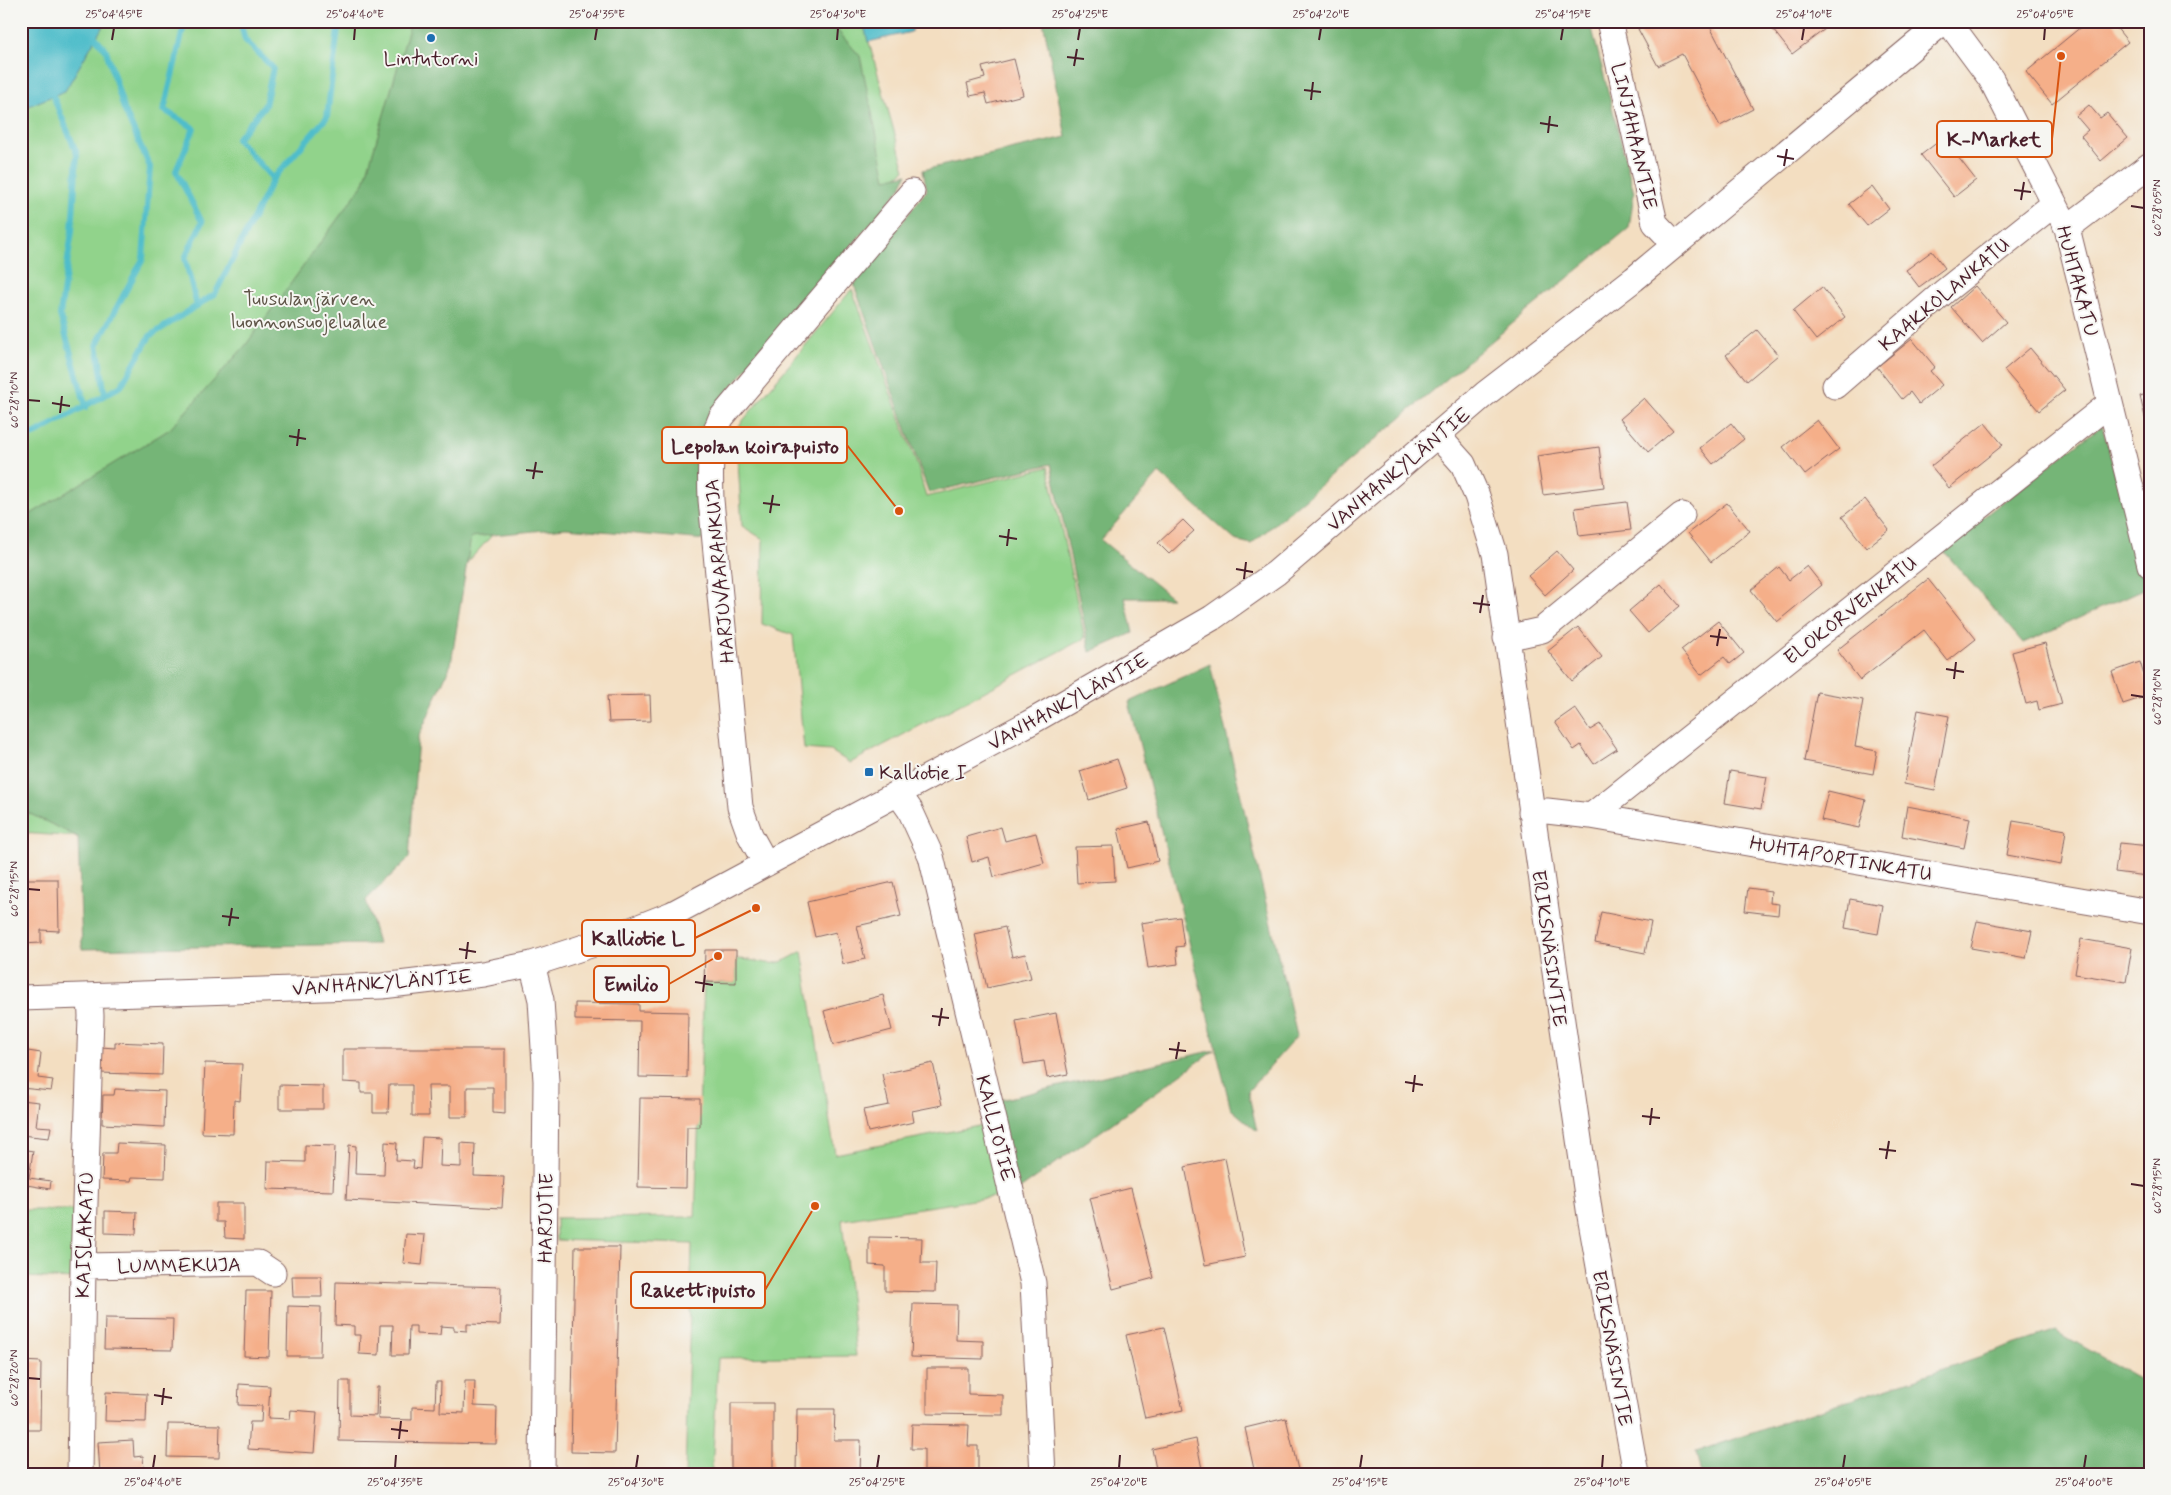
<svg xmlns="http://www.w3.org/2000/svg" width="2171" height="1495" viewBox="0 0 2171 1495" font-family="Mynerve,sans-serif">
<style>
.green{fill:#91d38b;stroke:#6e795b}
.forest{fill:#74b577;stroke:#5f6a51}
.water{fill:#50bdca;stroke:#4d6e7a}
.lines{fill:none;stroke-linecap:round;stroke-linejoin:round}
.stream{stroke:#50bdca;stroke-width:6}
.building{fill:#f5af89}
.minor-casing{stroke:#856260;stroke-width:27}
.minor{stroke:#fff;stroke-width:25}
.ticks{fill:none;stroke:#4a1f2b;stroke-width:2}
.poi-dot{fill:#1f6fb2;stroke:#f6f6f2;stroke-width:2}
.labels{text-anchor:middle;stroke-width:4;stroke-linejoin:round;paint-order:stroke}
.poi-label{font-size:20px;fill:#4a1f2b;stroke:#f6f6f2}
.street-label{font-size:20px;fill:#4a1f2b;stroke:#f6f6f2}
.park-label{font-size:20px;fill:#5f5548;stroke:#f6f6f2}
.leader{fill:none;stroke:#d8530f;stroke-width:2}
.callout-dot{fill:#d8530f;stroke:#f6f6f2;stroke-width:2}
.callout{fill:#f6f6f2;stroke:#d8530f;stroke-width:2}
.callout-label{font-size:21px;text-anchor:middle;font-weight:bold;fill:#4a1f2b}
.neatline{fill:none;stroke:#4a1f2b;stroke-width:2}
.ticks-label{font-size:12px;text-anchor:middle;fill:#4a1f2b}
</style>
<rect width="100%" height="100%" fill="#f6f6f2"/>
<filter id="ink" filterUnits="userSpaceOnUse"><feTurbulence type="fractalNoise" baseFrequency=".02" numOctaves="2"/><feDisplacementMap in="SourceGraphic" scale="10" xChannelSelector="R" yChannelSelector="G"/><feConvolveMatrix kernelMatrix="1 2 1 2 8 2 1 2 1" color-interpolation-filters="sRGB"/></filter>
<filter id="wash" filterUnits="userSpaceOnUse"><feTurbulence type="fractalNoise" baseFrequency=".0096" numOctaves="4" result="noise"/><feDisplacementMap in="SourceGraphic" scale="20" xChannelSelector="R" yChannelSelector="G"/><feGaussianBlur stdDeviation="1.12" result="paint"/><feColorMatrix in="noise" values="0 0 0 0 0 0 0 0 0 0 0 0 0 0 0 0 0 1.4 0 .05"/><feComposite in="paint" operator="in"/></filter>
<g filter="url(#wash)">
<rect width="100%" height="100%" fill="#f3dec1"/>
<path class="green" d="M21,21H863L905,170L738,301L702,305L289,758L78,837L21,833Z
M852,289L918,467L926,497L1048,467L1085,638L850,763L831,751L804,749L793,635L762,624L763,539L742,526L736,429Z
M802,951L835,1154L989,1124L1006,1195L842,1220L856,1356L718,1358L712,1474H685L692,1244L556,1240V1218L695,1217L704,982L736,983V959C770,960 769,972 802,951Z
M21,1210H79L77,1279L21,1277Z"/>
<path class="forest" d="M411,21H829L860,56L886,179L907,174L900,189L710,412L699,472L706,540L566,528L471,537L451,664L418,738L409,858L366,900L378,944L82,949L78,837L28,813H21V520L170,429L245,346L364,183Z
M1043,21H1590L1634,193L1629,228L1525,313L1251,544L1235,540L1159,473L1101,540L1172,598H1125L1133,633L1090,652L1051,464L929,493L854,285L927,190L923,170L1066,137Z
M2102,425L2146,588L2023,643L1942,549Z
M1210,664L1297,1036L1248,1091L1257,1131L1231,1109L1129,702Z
M1215,1050L1017,1191L996,1101Z
M2056,1331L2150,1385V1474H1701L1696,1452Z"/>
<path class="water" d="M21,21H106L65,91L21,109Z
M863,21H917L911,32L868,42Z"/>
<g class="lines">
<path class="stream" d="M185,21L164,110L194,128L176,171L202,222L185,258L197,306
M240,21L245,40L273,68L265,105L237,139L273,179
M96,38L106,50L124,109L150,167L143,259L97,344L105,395
M53,96L77,154L72,231L60,315L86,407
M21,442L121,386L150,336L215,294L273,179L327,117L339,21"/>
</g>
<g id="blocks">
<path class="building" d="M1000,21H1021V22L1001,26Z
M1652,21H1707L1753,109L1720,126L1682,54L1658,66L1638,29Z
M1766,21H1820L1825,29L1792,54Z
M2088,21H2111L2128,42L2052,104L2026,72Z
M2150,46V59L2144,51Z
M1014,59L1023,95L988,104L985,93L970,96L967,83L985,78L982,67Z
M2089,105L2100,118L2107,113L2128,138L2101,161L2081,136L2088,130L2076,116Z
M1943,138L1976,180L1954,197L1921,155Z
M1872,186L1889,209L1867,226L1849,204Z
M1932,251L1945,268L1919,287L1906,270Z
M1975,286L2006,322L1982,343L1951,307Z
M1822,287L1845,317L1816,340L1793,311Z
M1757,330L1778,355L1747,381L1726,355Z
M1912,339L1935,367L1930,371L1942,385L1919,404L1910,392L1902,399L1877,367Z
M2030,348L2065,390L2039,411L2004,370Z
M2150,393V434H2149L2140,396Z
M1644,398L1673,431L1648,452L1620,419Z
M1817,420L1839,449L1805,475L1783,447Z
M1731,423L1744,439L1713,464L1700,448Z
M1985,423L2003,445L1949,488L1931,466Z
M1599,447L1604,487L1543,495L1537,456Z
M1865,499L1889,530L1866,548L1842,517Z
M1627,502L1631,530L1579,536L1575,508Z
M1727,503L1750,531L1711,562L1688,533Z
M1183,520L1194,531L1169,554L1158,543Z
M1557,551L1573,570L1545,595L1528,576Z
M1807,566L1822,585L1777,622L1751,590L1779,567L1789,580Z
M1928,579L1976,639L1948,661L1924,630L1860,680L1837,650Z
M1661,584L1680,606L1648,633L1629,611Z
M1718,621L1744,653L1730,664L1724,657L1701,675L1681,650Z
M1578,627L1602,657L1572,681L1548,651Z
M2045,643L2062,704L2039,710L2037,701L2026,704L2012,652Z
M2140,662L2150,695L2123,704L2112,672Z
M1817,692L1863,700L1855,747L1877,751L1873,774L1804,761Z
M650,695L651,721L609,722L607,696Z
M1575,708L1590,730L1600,724L1617,749L1594,764L1581,745L1574,750L1555,722Z
M1918,710L1949,716L1935,790L1904,784Z
M1117,759L1127,788L1089,800L1080,771Z
M1730,771L1767,777L1761,809L1725,803Z
M1828,791L1866,800L1859,828L1821,820Z
M1907,806L1970,818L1964,848L1902,836Z
M2013,821L2066,830L2061,865L2007,855Z
M1149,822L1158,861L1127,868L1118,829Z
M1001,827L1005,841L1036,833L1044,863L994,877L989,857L972,862L966,837Z
M2119,843L2150,846L2147,876L2115,872Z
M1113,846L1115,881L1077,883L1075,847Z
M21,879H58L59,931L41,930V943L21,944Z
M893,882L901,916L857,926L865,959L843,964L836,932L815,937L807,902Z
M1748,888L1771,891L1770,903L1779,904L1778,915L1745,911Z
M1850,899L1883,905L1878,934L1845,928Z
M1601,912L1651,922L1645,953L1595,943Z
M1180,917L1184,946L1176,947L1178,964L1148,968L1141,923Z
M1977,921L2032,931L2026,958L1971,948Z
M1005,927L1012,957L1025,954L1031,978L987,988L975,934Z
M2081,939L2132,948L2126,982L2075,974Z
M705,950H736V983L704,982Z
M883,995L892,1030L833,1045L824,1011Z
M575,1003L639,1004V1011L688,1012L687,1078L639,1077L640,1021L575,1020Z
M1056,1013L1068,1074L1047,1078L1044,1061L1024,1064L1016,1021Z
M115,1042L163,1044L162,1075L100,1073L101,1047L115,1048Z
M343,1049H505V1114L493,1113V1087H467V1117H450V1086H428L429,1116H412V1085H389L388,1113H373V1093H361V1083L343,1082Z
M21,1050L41,1053L38,1078L53,1080L51,1091L21,1088Z
M205,1063L242,1064L240,1101L234,1100L233,1134L202,1133Z
M933,1063L942,1105L912,1111L914,1122L868,1132L863,1110L889,1105L882,1074Z
M279,1085L323,1086V1109H279Z
M115,1089L165,1091L164,1127L102,1124L103,1095H114Z
M640,1098L700,1099V1127H687L686,1188L638,1187Z
M21,1100L39,1102L36,1126L51,1127L49,1138L21,1135Z
M422,1137L441,1138L440,1166L461,1167V1143L475,1144L474,1176L504,1177L502,1208L346,1200L349,1145L356,1146L355,1174L384,1175L385,1142L397,1143L396,1160L414,1161L413,1168L420,1169Z
M117,1143L166,1145L165,1178L132,1177L131,1181L102,1180L103,1153H116Z
M305,1145L335,1146L333,1191L267,1189L268,1161L305,1162Z
M21,1149L33,1151L29,1178L51,1181L50,1189L21,1184Z
M1225,1158L1245,1257L1205,1265L1185,1167Z
M1131,1188L1154,1278L1113,1289L1090,1198Z
M216,1203H244V1239L225,1238L224,1222H216Z
M105,1211L137,1212L136,1234L105,1233Z
M406,1234L425,1235L422,1265L403,1263Z
M869,1237L922,1238L921,1263H936L935,1292L885,1291V1266L869,1265Z
M575,1247H620L615,1453L571,1452Z
M292,1276H321L322,1297H293Z
M336,1282L501,1287L500,1325L467,1324V1331L454,1330V1327L441,1326L440,1335L416,1334V1326H409L408,1355H392L393,1325H380L379,1355L359,1354L360,1335H354V1326L335,1325Z
M246,1291H271L269,1357L244,1356Z
M913,1304L957,1305L956,1340L983,1341V1359L911,1357Z
M288,1306L321,1307L320,1356H287Z
M21,1313H25V1339H21Z
M105,1318L173,1319L172,1350L104,1349Z
M1164,1327L1183,1410L1145,1418L1126,1335Z
M21,1361L41,1362L40,1430H21Z
M927,1368H968V1394L1003,1395V1415L927,1414Z
M340,1381H350V1415L376,1416L377,1387H379L378,1419L412,1420V1407L435,1408L436,1382H441L440,1412L464,1413L465,1381H475L474,1406L497,1407L496,1444L339,1441Z
M239,1384L270,1386L268,1418L290,1419L291,1410L317,1412L314,1453L248,1449L250,1422H261L262,1406L238,1405Z
M106,1392L147,1394L146,1422L105,1421Z
M731,1403H773V1472H731Z
M797,1409H835L834,1440H861L860,1474H796Z
M1286,1418L1299,1474H1255L1245,1428Z
M168,1424L220,1425L219,1458L167,1457Z
M912,1424L969,1425L968,1446H978V1472L924,1471V1449H911Z
M1196,1439L1203,1474H1157L1152,1449Z
M133,1440L134,1457L143,1456L144,1471L100,1474L98,1442Z"/>
</g>
</g>
<g filter="url(#ink)">
<use href="#blocks" fill-opacity="0" stroke="#856260" stroke-width="1"/>
<g class="lines">
<defs>
<path id="minor" d="M1609,21L1655,223L1675,244
M1948,21L1991,79L2067,228L2150,565
M2067,228L2150,165
M1835,386L1945,291L2054,204
M1437,435L1463,464L1477,496L1495,554L1590,1216L1636,1474
M1506,638L1542,630L1682,515
M898,793L910,810L931,856L1033,1283L1043,1474
M1531,812L1547,811L1591,816L2150,912
M1591,816L2109,404
M766,864L750,835L740,807L711,500C710,472 709,444 721,418L912,192
M532,964L541,1000L546,1081L542,1474
M21,998L382,986L483,974L532,964L606,940L672,914L1031,722L1212,618L1276,573L1485,394L1634,279L1944,21
M83,1266L258,1263L273,1273
M80,1474L83,1266L91,1016L90,997"/>
</defs>
<use href="#minor" class="minor-casing"/>
<use href="#minor" class="minor"/>
</g>
</g>
<path class="ticks" d="M112,40L114,28M354,40L355,28M595,40L597,28M837,40L838,28M1078,40L1080,28M1319,40L1321,28M1561,40L1563,28M1802,40L1804,28M2044,40L2045,28M1067,57L1084,59M1074,66L1077,49M1304,90L1321,92M1311,100L1313,82M1540,123L1558,126M1548,133L1550,116M1777,156L1794,159M1784,166L1787,149M2014,190L2031,192M2021,200L2024,182M2131,206L2144,208M28,400L40,401M52,403L70,406M60,413L62,396M289,436L306,439M297,446L299,429M526,470L543,472M533,479L536,462M763,503L780,505M770,513L773,495M999,536L1017,539M1007,546L1009,529M1236,569L1253,572M1244,579L1246,562M1473,603L1490,605M1480,613L1483,595M1710,636L1727,638M1717,646L1720,629M1946,669L1964,672M1954,679L1956,662M2131,695L2144,697M28,889L40,890M222,916L239,918M229,926L232,908M459,949L476,952M466,959L468,942M695,982L713,985M703,992L705,975M932,1016L949,1018M939,1026L942,1008M1169,1049L1186,1051M1176,1059L1179,1042M1405,1082L1423,1085M1413,1092L1415,1075M1642,1116L1660,1118M1650,1125L1652,1108M1879,1149L1896,1151M1886,1159L1889,1141M2131,1184L2144,1186M28,1378L40,1379M154,1395L172,1398M162,1405L164,1388M391,1429L408,1431M399,1439L401,1421M153,1468L155,1455M395,1468L396,1455M636,1468L638,1455M877,1468L879,1455M1119,1468L1120,1455M1360,1468L1362,1455M1602,1468L1603,1455M1843,1468L1845,1455M2084,1468L2086,1455"/>
<g class="poi-dot">
<circle cx="431" cy="38" r="5"/>
<rect x="864" y="767" width="10" height="10" rx="2.5"/>
</g>
<g class="labels">
<g class="poi-label">
<text x="431" y="65">Lintutorni</text>
<text x="879" y="779" text-anchor="start">Kalliotie I</text>
</g>
<g class="street-label">
<text transform="translate(1635 136) rotate(77)" y="7">LINJAHAANTIE</text>
<text transform="translate(2078 281) rotate(75)" y="7">HUHTAKATU</text>
<text transform="translate(1944 294) rotate(-40)" y="7">KAAKKOLANKATU</text>
<text transform="translate(1398 469) rotate(-40)" y="7">VANHANKYLÄNTIE</text>
<text transform="translate(719 571) rotate(-95)" y="7">HARJUVAARANKUJA</text>
<text transform="translate(1850 610) rotate(-38)" y="7">ELOKORVENKATU</text>
<text transform="translate(1068 701) rotate(-29)" y="7">VANHANKYLÄNTIE</text>
<text transform="translate(1841 858) rotate(10)" y="7">HUHTAPORTINKATU</text>
<text transform="translate(1550 948) rotate(82)" y="7">ERIKSNÄSINTIE</text>
<text transform="translate(382 982) rotate(-4)" y="7">VANHANKYLÄNTIE</text>
<text transform="translate(996 1128) rotate(76)" y="7">KALLIOTIE</text>
<text transform="translate(545 1218) rotate(-89)" y="7">HARJUTIE</text>
<text transform="translate(84 1235) rotate(-88)" y="7">KAISLAKATU</text>
<text transform="translate(179 1265) rotate(-1)" y="7">LUMMEKUJA</text>
<text transform="translate(1613 1348) rotate(80)" y="7">ERIKSNÄSINTIE</text>
</g>
<g class="park-label">
<text x="309" y="305">Tuusulanjärven<tspan x="309" dy="23">luonnonsuojelualue</tspan></text>
</g>
</g>
<path class="leader" d="M2061 56L2052 139M899 511L847 445M756 908L695 938M718 956L669 984M815 1206L765 1290"/>
<g class="callout-dot">
<circle cx="2061" cy="56" r="5"/>
<circle cx="899" cy="511" r="5"/>
<circle cx="756" cy="908" r="5"/>
<circle cx="718" cy="956" r="5"/>
<circle cx="815" cy="1206" r="5"/>
</g>
<g class="callout">
<rect x="1937" y="121" width="115" height="36" rx="5"/>
<rect x="662" y="427" width="185" height="36" rx="5"/>
<rect x="582" y="920" width="113" height="36" rx="5"/>
<rect x="594" y="966" width="75" height="36" rx="5"/>
<rect x="631" y="1272" width="134" height="36" rx="5"/>
</g>
<g class="callout-label">
<text x="1994" y="146">K-Market</text>
<text x="755" y="453">Lepolan koirapuisto</text>
<text x="638" y="945">Kalliotie L</text>
<text x="631" y="991">Emilio</text>
<text x="698" y="1297">Rakettipuisto</text>
</g>
<rect width="2171" height="1495" fill="none" stroke="#f6f6f2" stroke-width="55"/>
<rect x="28" y="28" width="2116" height="1440" class="neatline"/>
<g class="ticks-label">
<text x="114" y="18">25°04'45"E</text>
<text x="355" y="18">25°04'40"E</text>
<text x="597" y="18">25°04'35"E</text>
<text x="838" y="18">25°04'30"E</text>
<text x="1080" y="18">25°04'25"E</text>
<text x="1321" y="18">25°04'20"E</text>
<text x="1563" y="18">25°04'15"E</text>
<text x="1804" y="18">25°04'10"E</text>
<text x="2045" y="18">25°04'05"E</text>
<text transform="translate(2157 208) rotate(-90)" y="4">60°28'05"N</text>
<text transform="translate(14 400) rotate(-90)" y="4">60°28'10"N</text>
<text transform="translate(2157 697) rotate(-90)" y="4">60°28'10"N</text>
<text transform="translate(14 889) rotate(-90)" y="4">60°28'15"N</text>
<text transform="translate(2157 1186) rotate(-90)" y="4">60°28'15"N</text>
<text transform="translate(14 1378) rotate(-90)" y="4">60°28'20"N</text>
<text x="153" y="1486">25°04'40"E</text>
<text x="395" y="1486">25°04'35"E</text>
<text x="636" y="1486">25°04'30"E</text>
<text x="877" y="1486">25°04'25"E</text>
<text x="1119" y="1486">25°04'20"E</text>
<text x="1360" y="1486">25°04'15"E</text>
<text x="1602" y="1486">25°04'10"E</text>
<text x="1843" y="1486">25°04'05"E</text>
<text x="2084" y="1486">25°04'00"E</text>
</g>
</svg>
